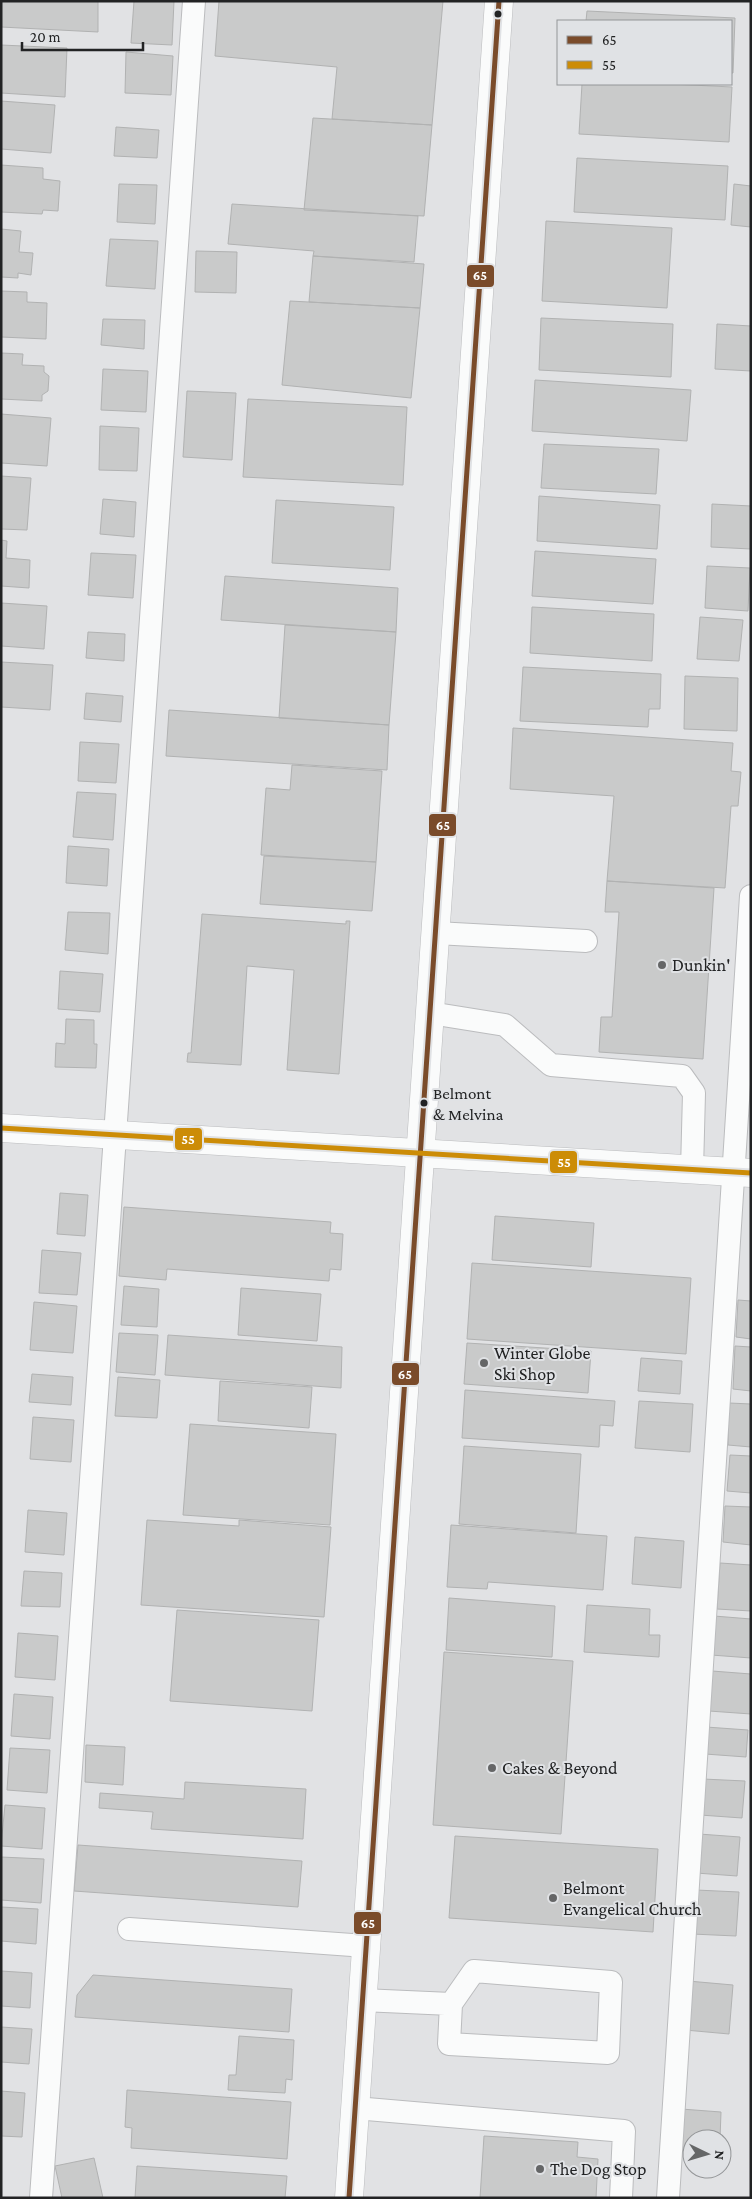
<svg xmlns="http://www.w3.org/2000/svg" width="752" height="2199" viewBox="0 0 752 2199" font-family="'Crimson Pro',serif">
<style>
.building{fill:#c9caca;stroke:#b1b2b2}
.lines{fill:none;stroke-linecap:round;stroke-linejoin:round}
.service-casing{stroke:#bbbcbe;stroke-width:24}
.minor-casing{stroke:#bbbcbe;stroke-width:29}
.secondary-casing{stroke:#bbbcbe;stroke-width:29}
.service{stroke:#fafbfb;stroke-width:22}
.minor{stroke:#fafbfb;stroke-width:28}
.secondary{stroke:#fafbfb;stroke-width:28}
.bus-1-casing{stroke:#e0e2e5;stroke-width:9}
.bus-2-casing{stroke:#e0e2e5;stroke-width:9}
.bus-1{stroke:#7a4b2a;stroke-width:5}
.bus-2{stroke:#cc8c07;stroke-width:5}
.bus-dot{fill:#222324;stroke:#e0e2e5;stroke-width:2}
.poi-dot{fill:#656667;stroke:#e0e2e5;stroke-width:2}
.labels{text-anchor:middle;stroke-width:4;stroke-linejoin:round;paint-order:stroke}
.bus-label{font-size:17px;fill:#222324;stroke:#e0e2e5;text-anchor:start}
.poi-label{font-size:18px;fill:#222324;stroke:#e0e2e5;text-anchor:start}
.line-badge{stroke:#e0e2e5;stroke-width:2}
.badge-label{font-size:14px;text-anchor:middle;font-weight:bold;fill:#fff}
</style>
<rect width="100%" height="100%" fill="#e1e2e4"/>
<path class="building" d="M1,1H98V32L1,27Z
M134,1H174L172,45L131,43Z
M219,1H443L432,125L332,119L337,67L215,56Z
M587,11L735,18L733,73H731V21H586Z
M1,45L67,48L65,97L1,93Z
M126,52L173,56L171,95L125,93Z
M582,84H671L732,87L729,142L579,134Z
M1,101L55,105L51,153L1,149Z
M313,118L432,125L424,216L304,210Z
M116,127L159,130L157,158L114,156Z
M577,158L728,166L725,220L574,212Z
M1,165L43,168V179L60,181L58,211L43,210L42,214L1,212Z
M119,184L157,185L155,224L117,222Z
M734,184L751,186V227L731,225Z
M232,204L418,216L414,262L313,256L314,251L228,244Z
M546,221L672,228L667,308L542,301Z
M1,229L21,231L19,252L33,253L31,275L18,273V278L1,277Z
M110,239L158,241L155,289L106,286Z
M196,251L237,252L236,293L195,292Z
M313,256L424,264L420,308L309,302Z
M1,291L27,292V302L47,303L46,339L1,337Z
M290,301L420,308L411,398L282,385Z
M541,318L673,324L671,377L539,370Z
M103,319L145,320L144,349L101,345Z
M717,324L751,326V371L715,369Z
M1,353L23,354L22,365L44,366V372L49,376L48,391L42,395V401L1,399Z
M103,369L148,371L146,412L101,410Z
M535,380L691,390L687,441L532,431Z
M187,391L236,393L232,460L183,457Z
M248,399L407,407L403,485L243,477Z
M1,414L51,418L47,466L1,463Z
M100,426L139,428L137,471L99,470Z
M544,444L659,449L656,494L541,488Z
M1,476L31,478L27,530L1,529Z
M539,496L660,505L657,549L537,541Z
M103,499L136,502L134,537L100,534Z
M276,500L394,507L390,570L272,563Z
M712,504L751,506V549L711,547Z
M1,540L7,541L6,558L30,560L29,588L1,586Z
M535,551L656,559L653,604L532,596Z
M91,553L136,555L133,598L88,595Z
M707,566L750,568L748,611L705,608Z
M225,576L398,588L396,632L221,620Z
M1,603L47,606L44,649L1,646Z
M532,607L654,614L652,661L530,653Z
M700,617L743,620L739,661L697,659Z
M285,625L396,632L389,725L279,718Z
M88,632L125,634L124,661L86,658Z
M1,662L53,665L50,710L1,707Z
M523,667L661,674L660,709H649L648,727L520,721Z
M685,676L738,678L737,731L684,729Z
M86,693L123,696L121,722L84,719Z
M169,710L389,725L387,770L166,756Z
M513,728L733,743L731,771L741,772L738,806H731L725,888L607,881L614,796L510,789Z
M80,742L119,744L116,783L78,781Z
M292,765L382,771L376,862L261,855L266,788L290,790Z
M77,792L116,794L113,840L73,837Z
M68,846L109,849L107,886L66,883Z
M264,856L376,862L372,911L260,904Z
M607,881L714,888L703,1059L599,1052L601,1017H612L619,912H605Z
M68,912L110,913L108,954L65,950Z
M202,914L346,924V921H350L339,1074L287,1070L294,970L247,966L241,1065L187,1062L188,1053H191Z
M60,971L103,974L100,1012L58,1009Z
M66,1019L94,1020V1044H97L96,1068L55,1067L56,1043L65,1044Z
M60,1193L88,1195L85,1236L57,1234Z
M124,1207L331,1222L330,1233L343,1234L341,1270L330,1269L329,1281L167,1269L166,1280L119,1276Z
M495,1216L594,1223L591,1267L492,1260Z
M42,1250L81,1253L77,1295L39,1293Z
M472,1263L691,1278L686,1354L467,1339Z
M124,1286L159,1289L157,1327L121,1325Z
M241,1288L321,1294L317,1341L238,1335Z
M738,1300L751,1301V1339L736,1337Z
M34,1302L77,1306L73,1353L30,1350Z
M119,1333L158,1335L155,1375L116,1372Z
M168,1335L342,1347L341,1388L165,1375Z
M467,1343L591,1351L588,1393L464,1384Z
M735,1346L751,1347V1391L733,1389Z
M641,1358L682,1361L680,1394L638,1391Z
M32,1374L73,1377L71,1405L29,1402Z
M118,1377L160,1380L157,1418L115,1416Z
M220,1381L312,1387L309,1428L218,1421Z
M465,1390L615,1401L613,1426L600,1425L599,1447L462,1438Z
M639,1401L693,1404L690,1452L635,1448Z
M729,1403L751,1404V1447L728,1445Z
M33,1417L74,1420L71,1462L30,1459Z
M190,1424L336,1434L330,1525L183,1515Z
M464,1446L581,1454L576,1533L459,1524Z
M730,1455L751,1456V1493L727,1491Z
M725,1506L751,1507V1545L723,1542Z
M28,1510L67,1513L64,1555L25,1552Z
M147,1520L239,1526V1520L331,1527L324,1617L141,1605Z
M451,1525L607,1536L603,1590L488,1582L487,1589L447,1587Z
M635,1537L684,1541L681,1588L632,1584Z
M720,1563L751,1565V1611L717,1609Z
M24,1571L62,1573L60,1607L21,1606Z
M449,1598L555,1606L552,1657L446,1650Z
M587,1605L650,1609L649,1635H660L659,1657L584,1652Z
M177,1610L319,1620L312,1711L170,1701Z
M714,1616L751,1619V1658L711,1655Z
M18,1633L58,1636L55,1680L15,1677Z
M444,1652L573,1661L561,1834L433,1825Z
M712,1671L751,1674V1714L709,1711Z
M14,1694L53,1697L50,1739L11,1736Z
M706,1727L748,1730L746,1757L705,1754Z
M86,1745L125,1747L123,1785L85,1782Z
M10,1748L50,1750L47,1793L7,1790Z
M703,1779L745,1781L742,1818L700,1815Z
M185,1782L306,1789L303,1839L151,1829L153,1812L99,1808L100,1793L184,1799Z
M5,1805L45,1808L42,1849L1,1846Z
M699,1834L740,1837L737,1876L696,1873Z
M455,1836L658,1849L653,1932L449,1918Z
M78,1845L302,1861L298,1907L74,1891Z
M1,1857L44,1859L41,1903L1,1900Z
M696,1890L739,1892L736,1936L692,1934Z
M1,1907L38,1909L36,1944L1,1941Z
M1,1971L32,1973L30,2008L1,2006Z
M93,1975L292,1989L289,2032L75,2017L77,1995Z
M688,1981L733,1985L729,2034L685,2030Z
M1,2027L32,2029L29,2064L1,2062Z
M239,2036L294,2040L292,2080L286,2079L285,2093L228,2090L229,2075H236Z
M127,2090L291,2102L287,2159L131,2148L132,2128L125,2127Z
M1,2091L25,2093L22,2137L1,2136Z
M681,2109L721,2112L720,2139H692V2151L678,2150Z
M484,2136L578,2142L577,2157L598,2159L596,2198H480Z
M94,2158L103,2198H62L55,2166Z
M137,2166L287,2176L285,2198H135Z"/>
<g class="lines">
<defs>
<path id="service" d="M436,933L586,941
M430,1013L505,1025L551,1065L682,1076L694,1093L692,1170
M129,1929L366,1946
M362,2000L451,2004L449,2044L608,2053L611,1982L474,1971L451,2004
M355,2108L624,2131L621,2198
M41,2198L194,1
M668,2198L751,896"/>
<path id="minor" d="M1,1128L751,1173"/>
<path id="secondary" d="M349,2198L499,1"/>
</defs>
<use href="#service" class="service-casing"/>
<use href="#minor" class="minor-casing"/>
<use href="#secondary" class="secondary-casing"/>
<use href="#service" class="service"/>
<use href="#minor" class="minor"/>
<use href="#secondary" class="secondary"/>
<defs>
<path id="bus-1" d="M349,2198L499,1"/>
<path id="bus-2" d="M1,1128L751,1173"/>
</defs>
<use href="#bus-1" class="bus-1-casing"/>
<use href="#bus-2" class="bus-2-casing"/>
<use href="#bus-1" class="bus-1"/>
<use href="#bus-2" class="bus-2"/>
</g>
<g class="bus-dot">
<circle cx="498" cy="14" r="4.5"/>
<circle cx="424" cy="1103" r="4.5"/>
</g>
<g class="poi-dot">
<circle cx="662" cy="965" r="5"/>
<circle cx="484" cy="1363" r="5"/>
<circle cx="492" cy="1768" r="5"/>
<circle cx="553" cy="1898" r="5"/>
<circle cx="540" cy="2169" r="5"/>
</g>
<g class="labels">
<g class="bus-label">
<text x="433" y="1099">Belmont<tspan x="433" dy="21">&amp; Melvina</tspan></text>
</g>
<g class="poi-label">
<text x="672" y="971">Dunkin'</text>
<text x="494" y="1359">Winter Globe<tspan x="494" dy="21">Ski Shop</tspan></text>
<text x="502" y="1774">Cakes &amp; Beyond</text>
<text x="563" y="1894">Belmont<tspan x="563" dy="21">Evangelical Church</tspan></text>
<text x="550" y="2175">The Dog Stop</text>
</g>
</g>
<g class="line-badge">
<rect x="466" y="264" width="29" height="24" rx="5" fill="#7a4b2a"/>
<rect x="428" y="813" width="29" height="24" rx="5" fill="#7a4b2a"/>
<rect x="174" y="1127" width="29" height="24" rx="5" fill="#cc8c07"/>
<rect x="549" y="1150" width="29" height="24" rx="5" fill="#cc8c07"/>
<rect x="391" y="1362" width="29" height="24" rx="5" fill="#7a4b2a"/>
<rect x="353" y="1911" width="29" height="24" rx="5" fill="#7a4b2a"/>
</g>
<g class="badge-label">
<text x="480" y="280">65</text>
<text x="443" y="830">65</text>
<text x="188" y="1144">55</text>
<text x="564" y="1167">55</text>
<text x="405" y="1379">65</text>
<text x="368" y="1928">65</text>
</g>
<rect width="752" height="2199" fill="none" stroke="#222324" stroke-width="5"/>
<rect x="557" y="20" width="175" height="65" fill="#e0e2e5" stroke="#949698"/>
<rect x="567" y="36" width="25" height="8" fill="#7a4b2a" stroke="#949698"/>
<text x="602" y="45" font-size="15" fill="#222324">65</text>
<rect x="567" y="61" width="25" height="8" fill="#cc8c07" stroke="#949698"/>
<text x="602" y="70" font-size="15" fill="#222324">55</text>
<g transform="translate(707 2154) rotate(95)"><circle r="24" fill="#e0e2e5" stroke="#949698"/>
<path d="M0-4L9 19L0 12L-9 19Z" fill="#656667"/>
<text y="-8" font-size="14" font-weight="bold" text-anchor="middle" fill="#222324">N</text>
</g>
<path d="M22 42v8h121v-8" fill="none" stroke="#222324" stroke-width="2.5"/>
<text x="30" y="42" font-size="15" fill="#222324" stroke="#e0e2e5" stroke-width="4" paint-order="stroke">20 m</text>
</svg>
